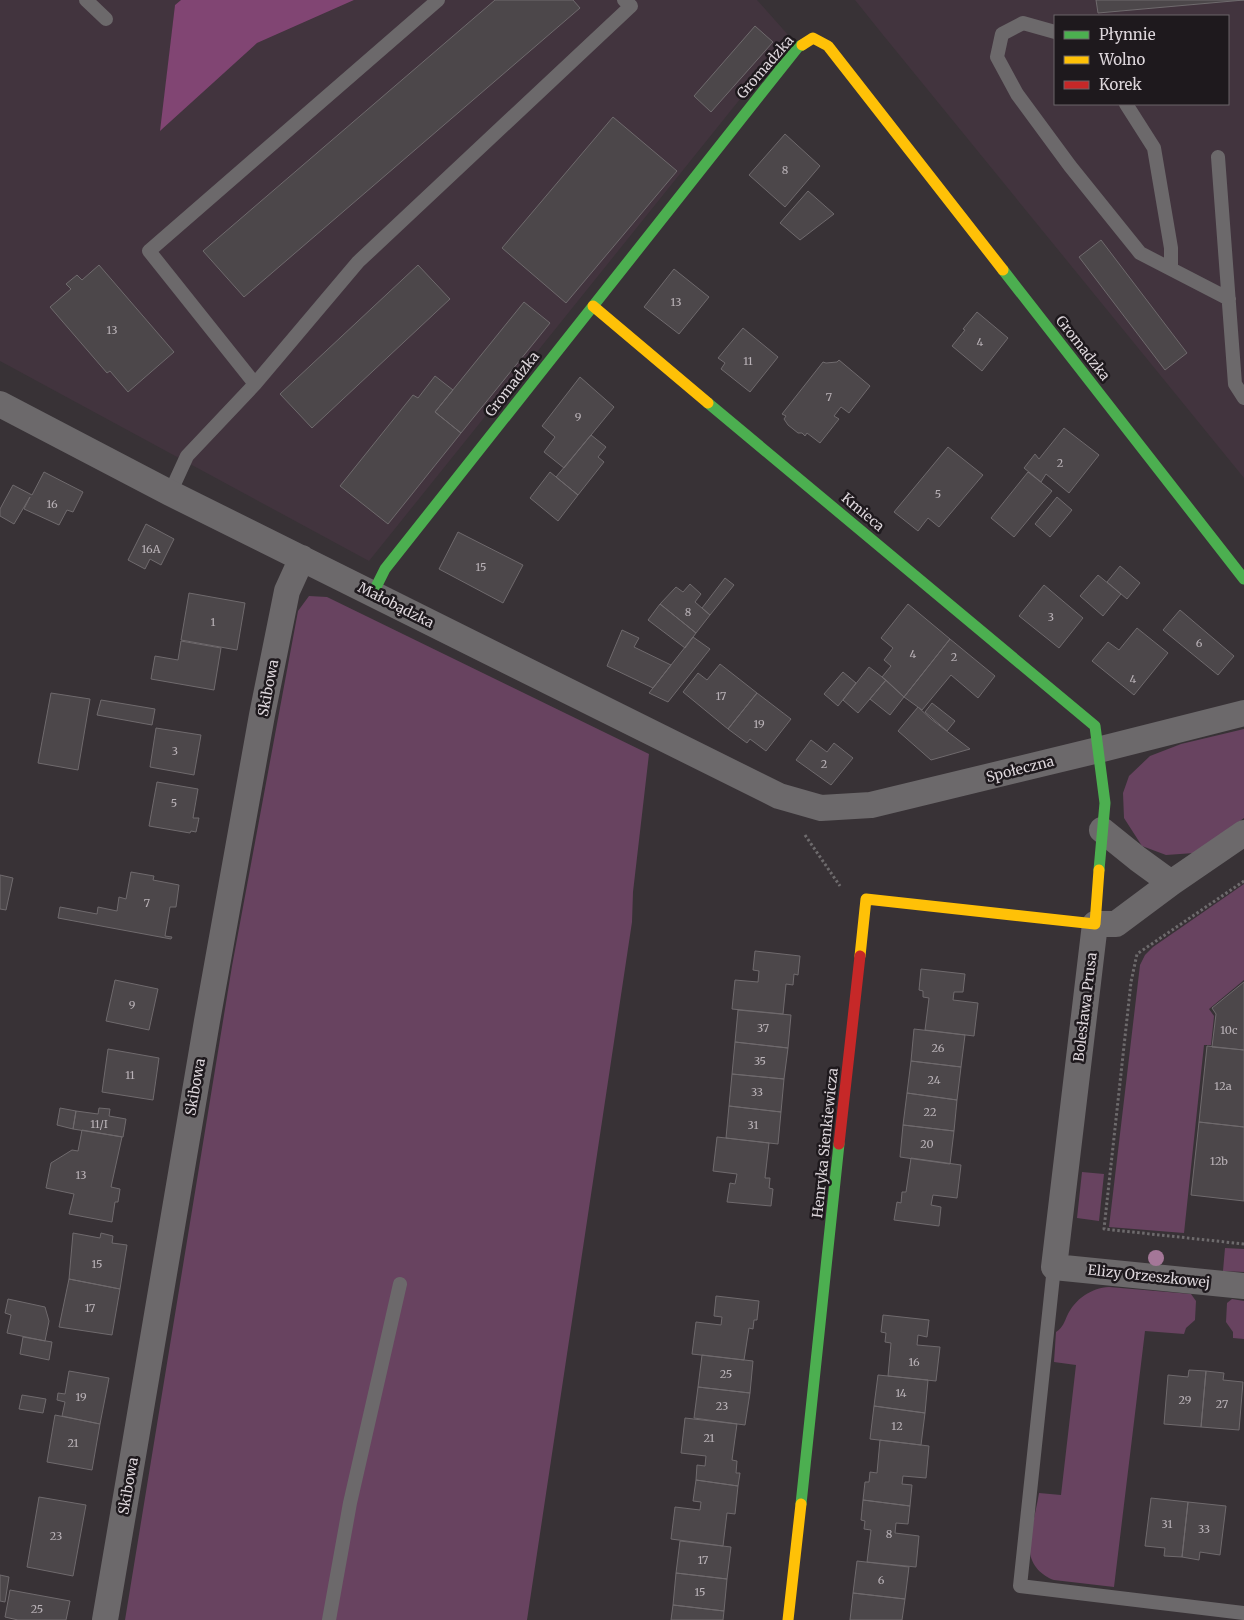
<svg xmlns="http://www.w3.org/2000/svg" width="1244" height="1620" viewBox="0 0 1244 1620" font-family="Merriweather,serif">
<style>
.built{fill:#42343e;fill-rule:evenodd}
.green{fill:#684360}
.forest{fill:#814573}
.building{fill:#4c474a;stroke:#6f6a6d}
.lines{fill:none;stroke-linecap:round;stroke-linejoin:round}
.path{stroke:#6e6b6d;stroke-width:3;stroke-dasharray:2.5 2.5;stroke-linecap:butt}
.lane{stroke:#6c696b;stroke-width:14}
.street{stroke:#6c696b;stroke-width:26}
.fast{stroke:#4caf50;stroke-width:11}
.slow{stroke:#ffc107;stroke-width:11}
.jam{stroke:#c62828;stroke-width:11}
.tree{fill:#a47798}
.labels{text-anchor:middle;stroke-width:5;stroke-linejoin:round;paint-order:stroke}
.number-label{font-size:11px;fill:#b9b2b7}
.street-label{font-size:14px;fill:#ddd6db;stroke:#1e191d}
</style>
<rect width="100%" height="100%" fill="#383236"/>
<path class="built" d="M0,0H181L175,5L161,130L257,43L354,0H757L790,37L369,561L0,361Z
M855,0H1244V478L879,30ZM1055,16H1228V104H1055Z"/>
<path class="green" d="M309,596L327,597L649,754L633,892L632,922L527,1620H125L232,966L298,611Z
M1244,729V818L1194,853L1166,855L1142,846L1124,818L1123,793L1129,776L1150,756L1181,744Z
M1244,884V980L1209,1009L1214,1016L1211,1045H1204L1184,1233L1109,1227L1140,965L1145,955L1153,947Z
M1082,1172L1104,1174L1099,1221L1077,1218Z
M1225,1248L1244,1249V1272L1223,1271Z
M1109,1287L1191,1294L1196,1301L1195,1320L1186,1328L1184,1334L1145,1331L1114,1587L1054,1580C1042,1576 1031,1565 1030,1552C1028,1540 1037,1507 1039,1493L1061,1495L1076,1365L1054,1362L1056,1332C1063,1327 1064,1323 1067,1316C1075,1299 1091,1288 1109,1287Z
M1232,1299L1244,1301V1339L1233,1338V1332L1226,1322L1227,1303Z"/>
<path class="forest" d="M181,0H354L257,43L160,131L175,5Z"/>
<path class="building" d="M495,0H573L580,8L244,297L203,251Z
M1096,0H1244L1098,13Z
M755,26L773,42L711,112L694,96Z
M613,117L677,171L566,303L502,248Z
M785,134L820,166L785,207L749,175Z
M808,191L834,214L800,240L780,223Z
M1101,240L1187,353L1165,370L1079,257Z
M99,265L174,352L128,392L110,371L107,373L50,307L71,289L66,284L77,275L82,280Z
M418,265L450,299L312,428L280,394Z
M674,269L709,297L679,334L644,307Z
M524,302L550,323L461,433L435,412Z
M977,312L1008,338L982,371L952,346L965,330L963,329Z
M743,328L778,357L750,392L721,369L725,363L718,358Z
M839,360L870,386L849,413L841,407L834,416L839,419L820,443L807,433L805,436L802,433H798L788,425L784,419L786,416L782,414L823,362L826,363L837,362Z
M435,376L453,390L435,412L461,433L388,524L340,486L413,395L418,398Z
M580,377L614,407L564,468L544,452L555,437L542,426Z
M1064,428L1099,455L1069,493L1046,474L1041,482L1024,468L1035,454L1039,459Z
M591,435L606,447L598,457L604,462L578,495L556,477Z
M948,447L983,475L939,527L928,518L918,531L894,512Z
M44,472L83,492L73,512L67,510L59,525L24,509L30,497L14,524L0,516V509L13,485L32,495Z
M550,472L578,495L558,521L530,498Z
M1028,472L1052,491L1014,537L991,518Z
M1057,497L1072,510L1050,537L1035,524Z
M146,524L174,539L161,565L150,559L145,569L128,560Z
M458,532L523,565L503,603L439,569Z
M1120,566L1140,583L1127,599L1107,582Z
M1098,575L1121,594L1103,616L1080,596Z
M725,578L734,585L710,615L702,608Z
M690,584L701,594L695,602L710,615L696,633L660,604L676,587L683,592Z
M1044,585L1083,618L1059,648L1019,616Z
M189,593L245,603L237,650L181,640Z
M660,604L696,633L685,648L648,620Z
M908,604L950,639L904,697L882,677L891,666L884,660L893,648L881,638Z
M1180,610L1234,656L1218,675L1163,630Z
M1137,628L1168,653L1134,695L1092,661L1108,642L1119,650Z
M622,630L639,638L634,647L671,665L653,688L607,666Z
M693,637L710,649L668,702L649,693Z
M950,639L995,676L978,698L951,675L922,710L904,697Z
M181,641L221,648L214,690L151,679L155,656L178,660Z
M720,664L757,693L728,729L683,692L698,673L707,680Z
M869,667L886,680L858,713L843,700Z
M843,672L856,683L838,706L824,694Z
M886,680L904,697L890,715L870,699Z
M51,693L90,699L78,770L38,763Z
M757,693L791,719L766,751L750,739L747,743L728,729Z
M101,700L155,709L152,725L97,715Z
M932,703L955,721L947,731L925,712Z
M918,707L931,719L970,749L931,760L898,731Z
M156,728L201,735L194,775L150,767Z
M811,740L827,752L834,743L853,758L831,785L796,760Z
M157,782L198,789L193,818H199L196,832L191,831L190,833L149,826Z
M131,872L154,876L153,880L179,885L176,907H170L165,936L172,937L171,939L58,918L60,907L97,914L98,907L117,911L119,897L126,899Z
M0,875L13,878L6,910L0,909Z
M755,951L800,956L798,975L794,974L793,985L786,984L783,1014L732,1009L735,980L758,982L759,971L753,970Z
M921,969L965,974L963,992H954L953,1000L978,1003L974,1036L925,1030L929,998L923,997V991L919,990Z
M115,980L158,989L149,1030L106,1021Z
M1244,982V1050L1212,1047L1216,1014L1212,1008Z
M738,1010L791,1015L788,1048L735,1042Z
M914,1029L965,1035L961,1067L911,1061Z
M735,1042L788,1048L784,1079L732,1074Z
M1207,1046L1244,1050V1127L1199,1122Z
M108,1049L159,1058L153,1100L102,1092Z
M911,1061L961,1067L957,1100L907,1093Z
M732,1074L784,1079L781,1112L729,1106Z
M907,1093L957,1100L954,1131L903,1125Z
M729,1106L781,1112L778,1144L726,1138Z
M60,1108L76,1111L73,1129L57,1125Z
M99,1108L110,1109L109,1116L126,1119L123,1137L73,1129L76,1111L98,1114Z
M1199,1122L1244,1127V1201L1191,1195Z
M903,1125L954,1131L950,1164L900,1157Z
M82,1130L122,1137L111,1187L120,1189L118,1202H115L112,1222L69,1214L74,1194L46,1188L51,1163L72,1150L78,1151Z
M717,1137L769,1143L765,1178H770L769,1188L773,1189L771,1206L727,1202L730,1183L735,1184L737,1174L713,1171Z
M911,1158L961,1165L957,1198L933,1195L931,1205L941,1207L939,1226L894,1220L897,1202L901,1203L902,1192H906Z
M73,1233L100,1238L101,1233L113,1236L112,1243L127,1245L120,1289L69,1279Z
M69,1279L120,1289L112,1335L59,1327Z
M716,1296L759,1301L757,1320H754L753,1329L749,1328L744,1360L692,1354L696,1322L721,1325L722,1317L714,1316Z
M8,1299L45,1307L49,1321L45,1341L7,1333L11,1315L5,1313Z
M883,1315L929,1320L927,1337L918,1335L917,1345L940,1347L936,1381L888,1376L891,1343L885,1342L886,1333L881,1332Z
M23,1337L52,1342L49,1360L20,1354Z
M702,1355L753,1361L750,1393L698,1387Z
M1189,1370L1206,1371L1201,1427L1164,1424L1168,1375L1188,1377Z
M69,1371L109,1378L100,1424L62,1416L65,1402L57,1400L58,1393L65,1394Z
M1206,1371L1224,1373L1223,1380L1243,1382L1239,1430L1201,1427Z
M878,1375L928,1380L925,1413L874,1406Z
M698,1387L750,1393L745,1425L694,1418Z
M22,1395L46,1399L43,1413L19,1409Z
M874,1406L925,1413L921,1445L870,1439Z
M55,1415L100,1424L92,1470L47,1462Z
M685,1418L737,1424L732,1460L737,1461L736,1473H740L738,1486L696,1480L697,1465L705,1466L706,1456L681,1453Z
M880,1440L929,1446L926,1478L903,1476L902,1484L912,1485L910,1506L863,1500L865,1482H869L870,1472L877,1473Z
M696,1480L738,1486L735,1514L727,1513L723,1546L671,1539L675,1507L700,1510L701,1502L693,1501Z
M39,1497L86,1505L73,1576L27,1567Z
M1151,1498L1188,1502L1182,1557L1164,1556L1165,1548L1145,1546Z
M863,1500L910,1506L908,1524L896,1523L895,1533L919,1536L916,1567L867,1562L871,1530L864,1529L865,1521L861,1520Z
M1188,1502L1226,1506L1220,1555L1200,1552L1199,1560L1182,1557Z
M680,1541L731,1547L727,1579L676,1573Z
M857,1561L909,1567L905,1599L853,1593Z
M676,1573L727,1579L724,1611L673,1605Z
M0,1575L9,1577L5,1602L0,1601Z
M10,1590L70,1601L66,1620H18L5,1617Z
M853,1593L905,1599L902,1620H850Z
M673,1605L724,1611L723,1620H671Z"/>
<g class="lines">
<path class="path" d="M805,835L840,886
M1244,881L1137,954L1131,982L1104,1229L1244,1244"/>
<path class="lane" d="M86,0L106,19
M1055,32L1023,23L1002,34L997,57L1017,94L1070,166L1140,253L1229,299
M1126,104L1154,148L1171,248V269
M1218,157L1235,384L1244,398
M255,384L149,251L438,0
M170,493L187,456L255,384L358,262L631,6L624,0
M1054,1267L1020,1586L1244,1613
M329,1620L350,1503L400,1284"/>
<path class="street" d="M0,404L170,493L779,796L821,808L871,805L1098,750L1244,713
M1102,830L1138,859L1171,883
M1244,833L1171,883L1116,924H1095L1054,1267L1244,1286
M105,1620L207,1021L262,715L287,591L302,558"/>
<path class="fast" d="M1003,270L1244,579
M708,403L1095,726L1105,803L1099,870
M373,593L385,569L798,47L802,45
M801,1504L839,1144"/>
<path class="slow" d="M802,45L813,38L828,46L1003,270
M593,306L708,403
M860,956L866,899L1095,924L1099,870
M788,1620L801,1504"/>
<path class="jam" d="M839,1144L860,956"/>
</g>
<circle class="tree" cx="1156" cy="1258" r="8"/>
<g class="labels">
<g class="number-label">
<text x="785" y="174">8</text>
<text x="676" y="306">13</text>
<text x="112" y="334">13</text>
<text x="980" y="346">4</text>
<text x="748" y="365">11</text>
<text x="829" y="401">7</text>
<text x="578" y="421">9</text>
<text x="1060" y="467">2</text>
<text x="938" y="498">5</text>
<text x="52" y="508">16</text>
<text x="151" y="553">16A</text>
<text x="481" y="571">15</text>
<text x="688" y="616">8</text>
<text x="1051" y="621">3</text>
<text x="213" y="626">1</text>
<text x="1199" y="647">6</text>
<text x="913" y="658">4</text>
<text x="954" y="661">2</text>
<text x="1133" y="683">4</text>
<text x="721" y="700">17</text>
<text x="759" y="728">19</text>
<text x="175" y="755">3</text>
<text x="824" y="768">2</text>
<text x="174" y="807">5</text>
<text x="147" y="907">7</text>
<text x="132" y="1009">9</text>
<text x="763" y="1032">37</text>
<text x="1229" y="1034">10c</text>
<text x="938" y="1052">26</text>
<text x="760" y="1065">35</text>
<text x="130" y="1079">11</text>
<text x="934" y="1084">24</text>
<text x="1223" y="1090">12a</text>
<text x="757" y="1096">33</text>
<text x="930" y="1116">22</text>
<text x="99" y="1128">11/I</text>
<text x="753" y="1129">31</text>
<text x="927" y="1148">20</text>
<text x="1219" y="1165">12b</text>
<text x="81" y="1179">13</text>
<text x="97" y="1268">15</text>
<text x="90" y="1312">17</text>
<text x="914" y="1366">16</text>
<text x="726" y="1378">25</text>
<text x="901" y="1397">14</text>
<text x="81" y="1401">19</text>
<text x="1185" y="1404">29</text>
<text x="1222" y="1408">27</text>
<text x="722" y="1410">23</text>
<text x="897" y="1430">12</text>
<text x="709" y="1442">21</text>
<text x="73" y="1447">21</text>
<text x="1167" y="1528">31</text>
<text x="1204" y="1533">33</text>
<text x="889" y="1538">8</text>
<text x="56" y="1540">23</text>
<text x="703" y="1564">17</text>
<text x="881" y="1584">6</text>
<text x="700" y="1596">15</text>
<text x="37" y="1613">25</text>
</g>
<g class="street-label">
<text transform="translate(765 67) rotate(-49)" y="5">Gromadzka</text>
<text transform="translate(1083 348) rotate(52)" y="5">Gromadzka</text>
<text transform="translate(512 384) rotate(-52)" y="5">Gromadzka</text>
<text transform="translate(863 512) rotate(40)" y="5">Kmieca</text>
<text transform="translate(396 605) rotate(27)" y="5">Małobądzka</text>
<text transform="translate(268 688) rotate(-79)" y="5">Skibowa</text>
<text transform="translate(1020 769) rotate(-14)" y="5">Społeczna</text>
<text transform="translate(1085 1007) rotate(-83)" y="5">Bolesława Prusa</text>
<text transform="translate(195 1087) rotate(-80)" y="5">Skibowa</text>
<text transform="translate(825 1143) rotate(-84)" y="5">Henryka Sienkiewicza</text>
<text transform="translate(1149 1276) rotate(6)" y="5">Elizy Orzeszkowej</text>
<text transform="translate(128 1486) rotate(-80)" y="5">Skibowa</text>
</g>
</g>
<rect x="1054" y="15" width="175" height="90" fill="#1e191d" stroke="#6a6569"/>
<rect x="1064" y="31" width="25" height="8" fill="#4caf50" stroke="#6a6569"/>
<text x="1099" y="40" font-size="15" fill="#ddd6db">Płynnie</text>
<rect x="1064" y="56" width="25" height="8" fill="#ffc107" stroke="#6a6569"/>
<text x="1099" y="65" font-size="15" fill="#ddd6db">Wolno</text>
<rect x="1064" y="81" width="25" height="8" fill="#c62828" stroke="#6a6569"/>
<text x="1099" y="90" font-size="15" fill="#ddd6db">Korek</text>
</svg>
